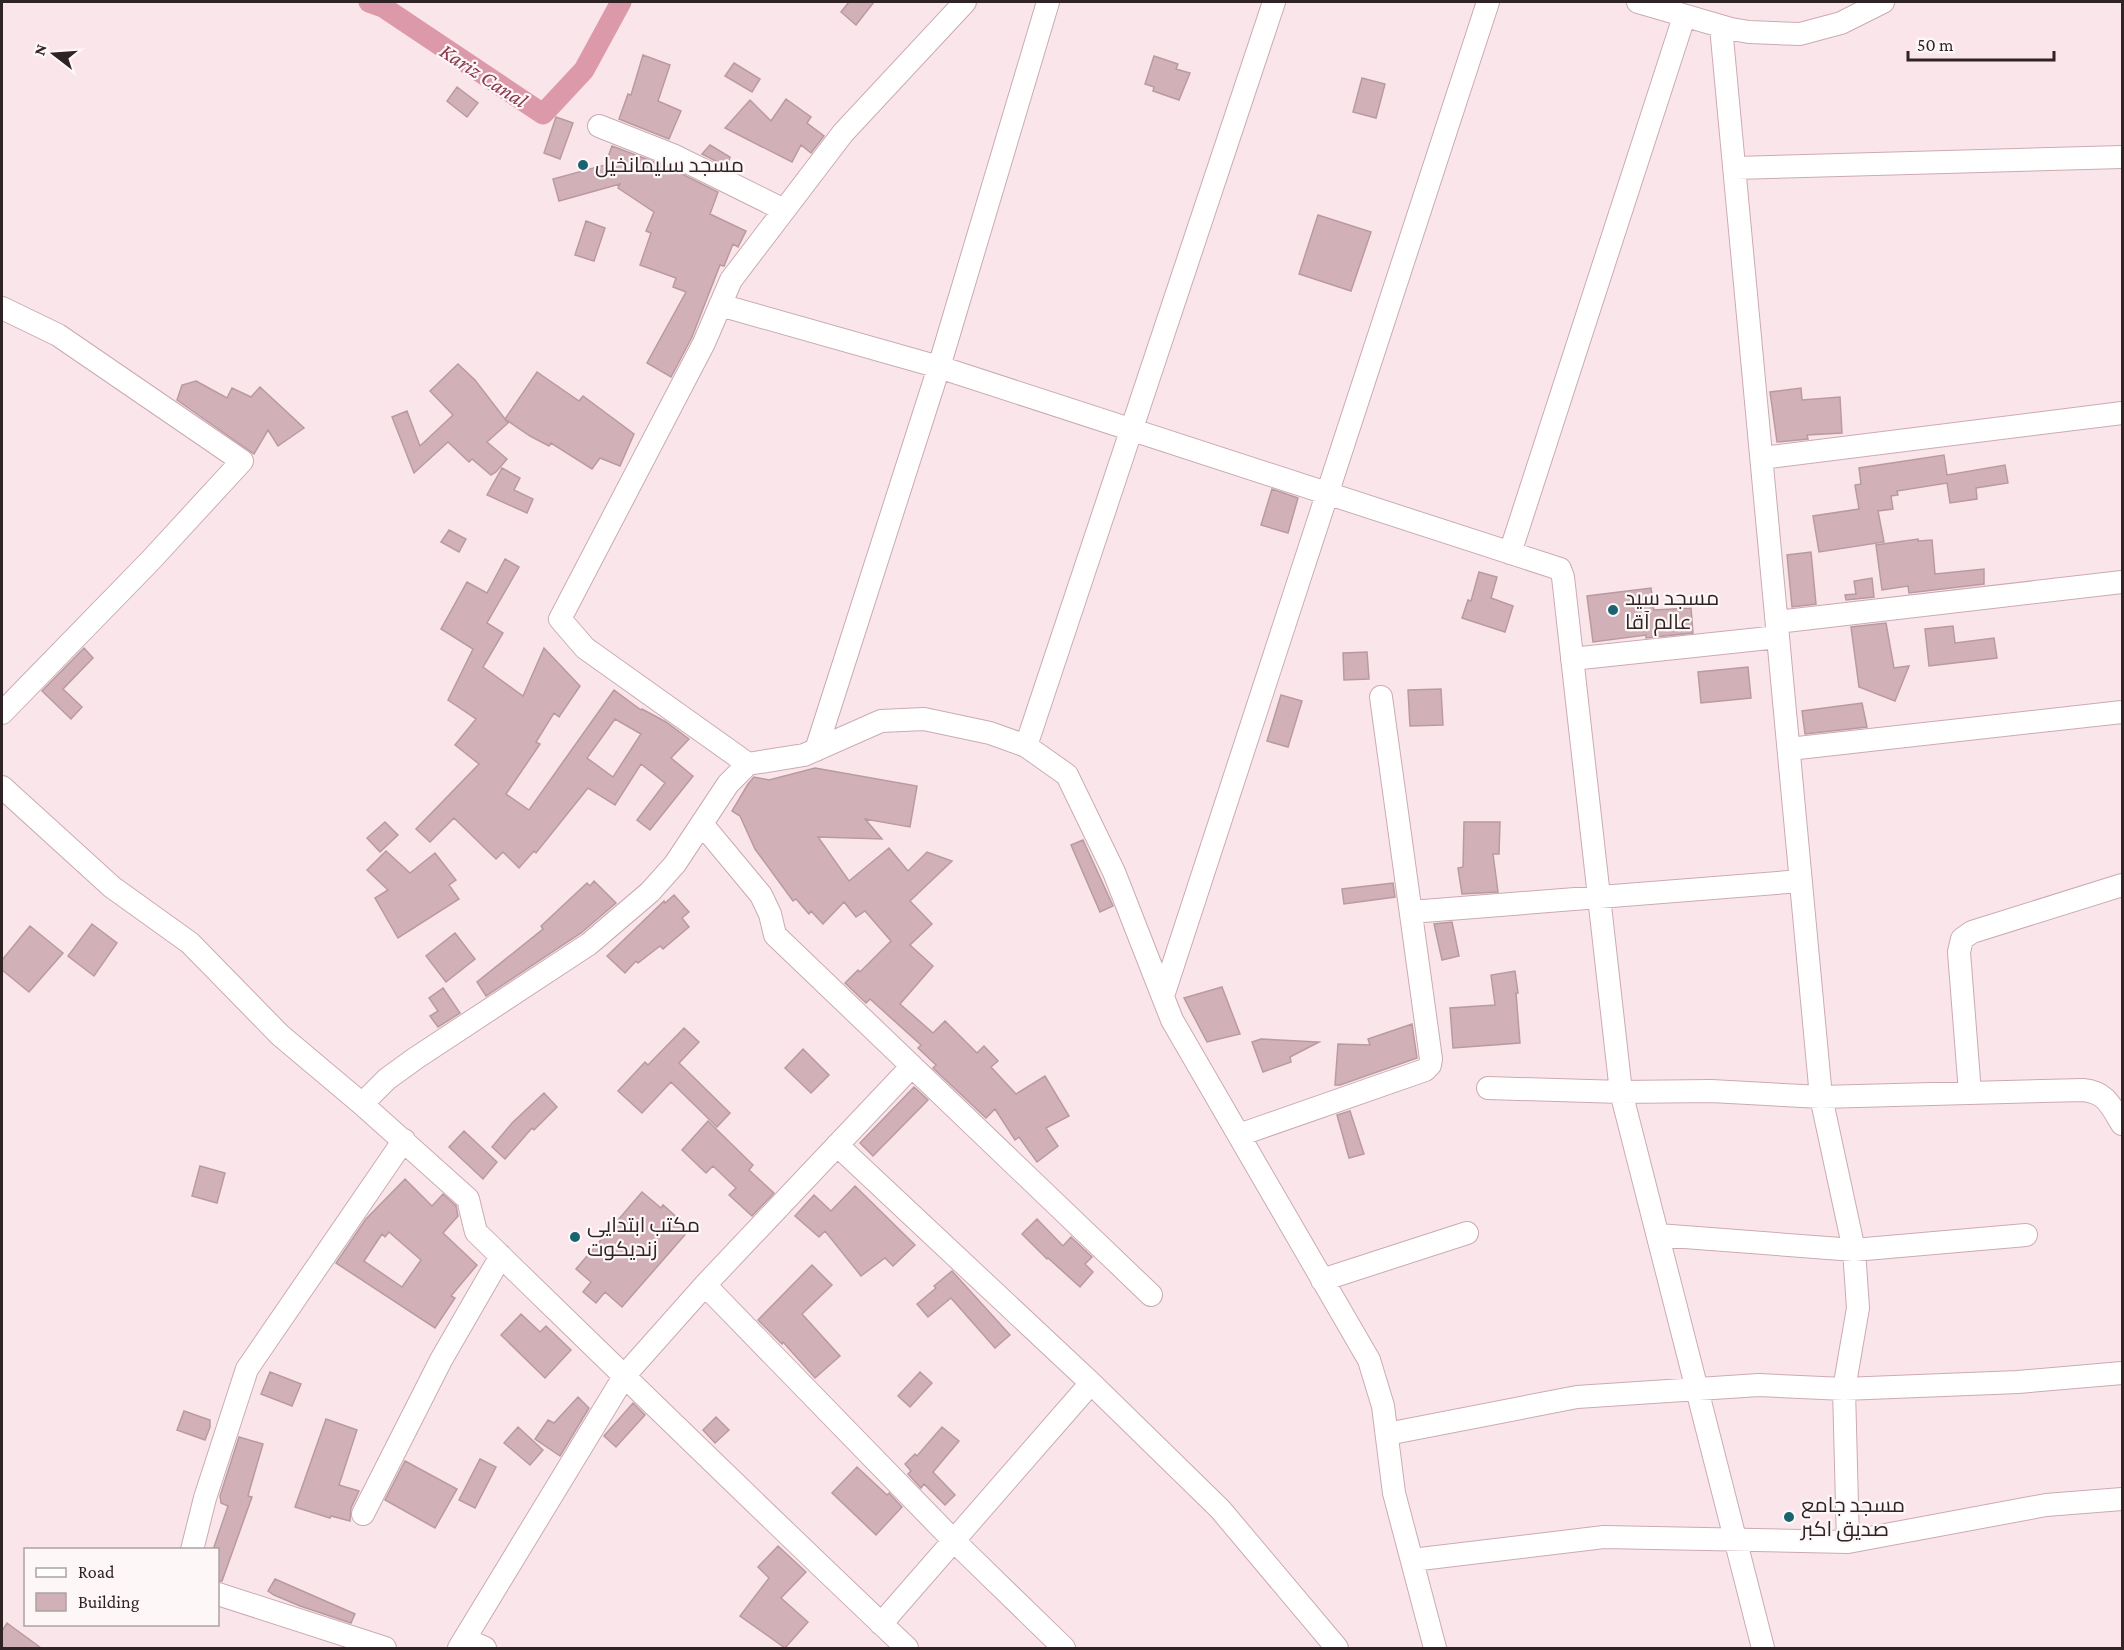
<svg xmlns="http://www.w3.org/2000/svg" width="2124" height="1650" font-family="'Crimson Pro',Cairo,serif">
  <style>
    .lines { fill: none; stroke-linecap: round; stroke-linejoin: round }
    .canal { stroke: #db99a9; stroke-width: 21 }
    .building { fill: #d1b0b8; stroke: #ba9aa1; stroke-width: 1.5; fill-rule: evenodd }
    .minor-casing { stroke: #cbabb2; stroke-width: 24 }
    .minor { stroke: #fff; stroke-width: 22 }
    .poi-dot { fill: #1a6371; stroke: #fef7f8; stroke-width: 2 }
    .labels { text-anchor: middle; stroke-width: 4.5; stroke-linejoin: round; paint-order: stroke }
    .poi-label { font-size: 21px; fill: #2f2326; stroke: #fef7f8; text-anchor: start }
    .water-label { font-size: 22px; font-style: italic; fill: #893952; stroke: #fef7f8 }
  </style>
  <rect width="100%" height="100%" fill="#fae6ea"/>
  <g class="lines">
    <path class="canal" d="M369,2L383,7L543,114L584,70L621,2"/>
  </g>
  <path class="building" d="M849,2H874L856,25L841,12Z
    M643,55L670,65L658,101L681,111L669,139L619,119L628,94L631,95Z
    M1154,56L1178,64L1176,69L1190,73L1179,100L1153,91L1154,87L1145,84Z
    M734,63L760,79L752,92L725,76Z
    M1362,78L1385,84L1376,118L1353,112Z
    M457,87L478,103L467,117L447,101Z
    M786,99L811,117L807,123L824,136L811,153L801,145L792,162L725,128L750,100L771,121Z
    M556,117L573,123L560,159L544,153Z
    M710,145L730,157L727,167L702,154Z
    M612,146L670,168L718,192L710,214L746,231L738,247L733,244L724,266L720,265L692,337L671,377L647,363L686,292L673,287L676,278L640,265L651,233L646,231L654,212L618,188L620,184L559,201L553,179L605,165Z
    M1318,215L1371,232L1351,291L1299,274Z
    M586,221L605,228L594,261L575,255Z
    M458,364L475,380L505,419L537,372L579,401L583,396L634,434L620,466L600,458L592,469L551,443L549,446L530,436L505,419L508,423L487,442L507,459L496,472L491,475L472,459L469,462L448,442L414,473L392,417L407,411L420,446L453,415L430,391Z
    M196,381L227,398L232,388L251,397L260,387L304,428L278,446L268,430L254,454L177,400L182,385Z
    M1801,388L1802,400L1840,397L1842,433L1807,435L1808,439L1777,442L1770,392Z
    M1944,455L1947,475L2005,465L2008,483L1976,488L1977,499L1950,503L1947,483L1897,491L1898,495L1891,496L1893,509L1878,511L1884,542L1819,552L1813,516L1859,509L1855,485L1861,484L1859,468Z
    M502,468L520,478L514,490L533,499L527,513L487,495Z
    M1272,489L1298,498L1288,533L1261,525Z
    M449,530L466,539L459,552L441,542Z
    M1918,539V541L1932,540L1935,574L1984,569V584L1909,593L1908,586L1882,590L1876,545Z
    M1811,552L1816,604L1792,607L1787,555Z
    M505,559L519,567L487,623L503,633L483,667L523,696L544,648L580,686L559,717L554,713L536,742L540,744L506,794L529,810L614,690L641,710L642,709L666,722L689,739L671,758L693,776L650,830L637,820L665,783L641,764L615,805L588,788L536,853L534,851L519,868L503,852L496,859L454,818L430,842L416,829L479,764L455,745L476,719L448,700L473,649L441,629L467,582L487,593ZM615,719L641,734L613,777L587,758Z
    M1479,572L1497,577L1491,598L1513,606L1505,632L1462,618L1468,600L1471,601Z
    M1872,578L1874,597L1846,600L1845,595L1856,594L1854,581Z
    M1651,588L1654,610L1691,608L1693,633L1646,638V635L1593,642L1587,596Z
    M1886,623L1894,668L1909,666L1895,701L1859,687L1851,627Z
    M1953,626L1955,643L1994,638L1997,658L1929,666L1925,629Z
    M84,648L93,658L63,689L82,707L71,719L42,691Z
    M1367,652L1369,679L1344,680L1343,653Z
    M1748,667L1751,698L1701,703L1698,672Z
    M1441,689L1443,725L1410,726L1408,690Z
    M1281,695L1302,701L1288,747L1267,741Z
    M1862,703L1867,727L1805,734L1802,711Z
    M815,768L917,786L910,827L865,819L882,839L818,837L849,881L889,848L908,871L927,852L952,861L910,901L932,924L910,945L933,966L900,1004L933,1033L945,1021L977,1053L984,1046L998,1061L991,1067L1016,1094L1045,1076L1069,1116L1046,1128L1058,1146L1037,1162L1019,1137L1015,1140L995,1109L986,1118L933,1068L936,1065L918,1048L921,1045L870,999L866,1003L845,983L858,970L860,972L891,941L865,911L856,917L844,902L823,924L811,911L809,914L796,899L793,901L755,849L740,816L732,811L748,784L754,777L769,780Z
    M385,822L398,835L380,852L367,838Z
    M1464,822H1500L1499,854H1493L1498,892L1462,894L1458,868L1463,867Z
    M1083,840L1113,906L1100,912L1071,845Z
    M386,851L410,873L435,853L456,880L449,885L459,899L398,938L375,898L388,890L367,870Z
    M594,881L616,903L581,933L486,996L477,982L543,929L541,926L587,883L590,886Z
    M1393,883L1395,897L1344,904L1342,889Z
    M674,895L689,912L682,918L689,927L663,949L660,946L638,963L636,961L625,973L607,956L664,901L665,903Z
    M1452,922L1459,956L1442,960L1434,924Z
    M92,924L117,943L94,976L68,956Z
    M30,926L63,953L29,992L2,970V960Z
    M455,933L475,959L446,982L426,956Z
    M1515,971L1518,993H1516L1520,1043L1453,1048L1450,1008L1495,1005L1491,975Z
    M1222,987L1240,1034L1207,1042L1184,998Z
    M443,988L460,1013L438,1027L430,1016L438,1011L429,998Z
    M1412,1024L1417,1058L1340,1085H1335L1338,1044L1370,1045L1368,1039Z
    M684,1028L699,1042L679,1063L730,1113L717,1127L671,1082L642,1113L618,1091L645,1062L648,1065Z
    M1261,1039L1319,1042L1290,1057L1291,1062L1263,1072L1252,1042Z
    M803,1049L829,1075L811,1093L785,1068Z
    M914,1087L928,1100L873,1156L860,1143Z
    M544,1093L557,1107L534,1130L532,1128L505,1159L492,1147L512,1123Z
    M1350,1111L1364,1154L1349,1158L1337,1115Z
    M708,1121L753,1165L749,1170L774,1193L752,1216L729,1195L736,1188L713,1166L706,1173L682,1150Z
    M464,1131L497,1162L483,1179L449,1147Z
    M200,1166L225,1173L217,1203L192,1196Z
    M405,1179L432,1206L443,1194L456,1206L458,1216L443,1233L477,1265L451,1296L455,1298L435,1328L336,1263L366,1219ZM389,1232L421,1260L402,1287L364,1261L382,1234L385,1237Z
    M855,1186L915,1245L893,1266L885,1258L861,1276L825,1231L819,1237L795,1216L814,1195L831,1211Z
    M642,1192L661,1208L663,1205L690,1229L622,1307L605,1292L596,1303L583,1292L591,1282L576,1269Z
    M1037,1219L1063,1246L1071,1237L1092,1257L1085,1264L1093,1272L1080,1287L1048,1258L1047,1259L1022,1234Z
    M812,1265L832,1285L802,1314L840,1356L815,1378L783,1342L782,1344L758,1320Z
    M952,1271L1010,1335L995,1348L951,1298L928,1317L917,1304L936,1288L934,1286Z
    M521,1314L540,1332L546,1326L571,1350L545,1378L501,1335Z
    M270,1372L301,1384L292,1406L261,1394Z
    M920,1372L932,1383L910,1407L898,1396Z
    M578,1397L589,1408L560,1456L535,1439L548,1420L554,1423Z
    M633,1403L645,1415L616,1447L604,1436Z
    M184,1411L210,1420V1427L205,1440L177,1430Z
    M716,1417L729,1430L715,1443L703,1430Z
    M326,1419L357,1430L339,1485L359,1491L351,1508L350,1521L331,1516L330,1518L295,1507Z
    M518,1427L543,1450L530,1465L504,1443Z
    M942,1427L959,1441L933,1472L955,1495L945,1505L924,1484L921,1488L908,1474L911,1471L905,1464L915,1454L917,1456Z
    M239,1437L263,1444L249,1492L248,1496L252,1497L222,1581H218V1550H213L228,1506L221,1503L220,1496Z
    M480,1459L496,1467L475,1508L459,1500Z
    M405,1461L457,1489L435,1528L385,1500Z
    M857,1467L887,1495L889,1493L902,1507L876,1535L832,1493Z
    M778,1546L806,1572L781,1598L808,1622L785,1648L740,1616L769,1578L758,1567Z
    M275,1579L355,1614L351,1623L300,1606L274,1595L268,1591Z
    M7,1623L41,1648H2V1631Z"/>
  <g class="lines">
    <defs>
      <path id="minor" d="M1638,2L1731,29L1749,32L1800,34L1841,23L1883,2
        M1721,27L1821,1097L1854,1250L1858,1308L1844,1389L1848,1542
        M599,126L675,156L784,210
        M1735,168L2122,157
        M720,305L939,367L1560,569L1563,577L1621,1092L1763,1648
        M2,308L58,335L242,461L151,560L2,713
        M1762,458L2122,413
        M1510,553L1684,17
        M1777,622L2122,582
        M1572,659L1778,637
        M1026,746L1274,2
        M1789,749L2122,712
        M816,750L939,367L1048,2
        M748,764L585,648L560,619L704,343L731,280L843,133L965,2
        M2,787L112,887L190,943L280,1035L362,1104L387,1079L416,1058L589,944L650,892L675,864L728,784L748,764L804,755L881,721L924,719L990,733L1026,746L1067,775L1114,872L1172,1020L1369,1360L1383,1406L1394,1493L1435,1648
        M702,824L761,895L770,914L775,935L1151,1295
        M1411,912L1801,881
        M1163,996L1488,2
        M1488,1088L1621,1092L1711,1091L1821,1097L2083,1090C2106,1092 2111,1106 2122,1124
        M1970,1093L1959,952L1962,939L1972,932L2122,885
        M362,1104L468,1199L476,1232C619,1371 762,1511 907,1648
        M1239,1135L1425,1070L1430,1065L1431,1059L1381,697
        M837,1145L1091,1383L1220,1509L1337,1648
        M1658,1235L1854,1250L2026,1235
        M1322,1280L1467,1233
        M705,1285L953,1540L1064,1648
        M1387,1434L1577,1397L1759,1385L1844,1389L2018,1382L2122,1373
        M363,1514L441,1360L501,1256
        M192,1550L205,1498L247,1369L404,1140
        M1412,1560L1604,1537L1848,1542L2046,1505L2122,1499
        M218,1594L385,1648
        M881,1624L1091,1383
        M465,1639L485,1648
        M459,1648L625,1375L705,1285L912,1066"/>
    </defs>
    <use href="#minor" class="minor-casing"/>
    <use href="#minor" class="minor"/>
  </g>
  <g class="poi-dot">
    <circle cx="583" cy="165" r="6"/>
    <circle cx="1613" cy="610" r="6"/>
    <circle cx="575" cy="1237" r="6"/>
    <circle cx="1789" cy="1517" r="6"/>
  </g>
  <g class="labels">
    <g class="poi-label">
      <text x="595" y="172">مسجد سلیمانخیل</text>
      <text x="1625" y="605">مسجد سید<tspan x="1625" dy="24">عالم آقا</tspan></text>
      <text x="587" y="1232">مکتب ابتدایی<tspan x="587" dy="24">زندیکوت</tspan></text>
      <text x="1801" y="1512">مسجد جامع<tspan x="1801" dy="24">صدیق اکبر</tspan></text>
    </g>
    <g class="water-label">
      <text transform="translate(484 75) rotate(33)" y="8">Kariz Canal</text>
    </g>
  </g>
  <rect width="2124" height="1650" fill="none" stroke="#2f2326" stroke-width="6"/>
  <rect x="24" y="1548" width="195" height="78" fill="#fef7f8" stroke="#aba2a4" stroke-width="1.5"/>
  <rect x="36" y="1568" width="30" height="9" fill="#ffffff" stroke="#aba2a4" stroke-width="1.5"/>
  <text x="78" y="1578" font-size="18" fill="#2f2326">Road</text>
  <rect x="36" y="1593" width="30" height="18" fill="#d1b0b8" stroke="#aba2a4" stroke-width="1.5"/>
  <text x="78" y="1608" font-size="18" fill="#2f2326">Building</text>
  <g transform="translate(54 54) rotate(287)" stroke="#fef7f8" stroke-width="4.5" paint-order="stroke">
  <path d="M0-4.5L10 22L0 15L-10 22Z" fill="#2f2326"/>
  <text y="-9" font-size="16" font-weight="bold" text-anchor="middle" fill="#2f2326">N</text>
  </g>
  <path d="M1908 51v9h146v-9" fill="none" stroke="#2f2326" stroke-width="3"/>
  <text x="1917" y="51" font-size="18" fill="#2f2326" stroke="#fef7f8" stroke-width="4.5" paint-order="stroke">50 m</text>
</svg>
